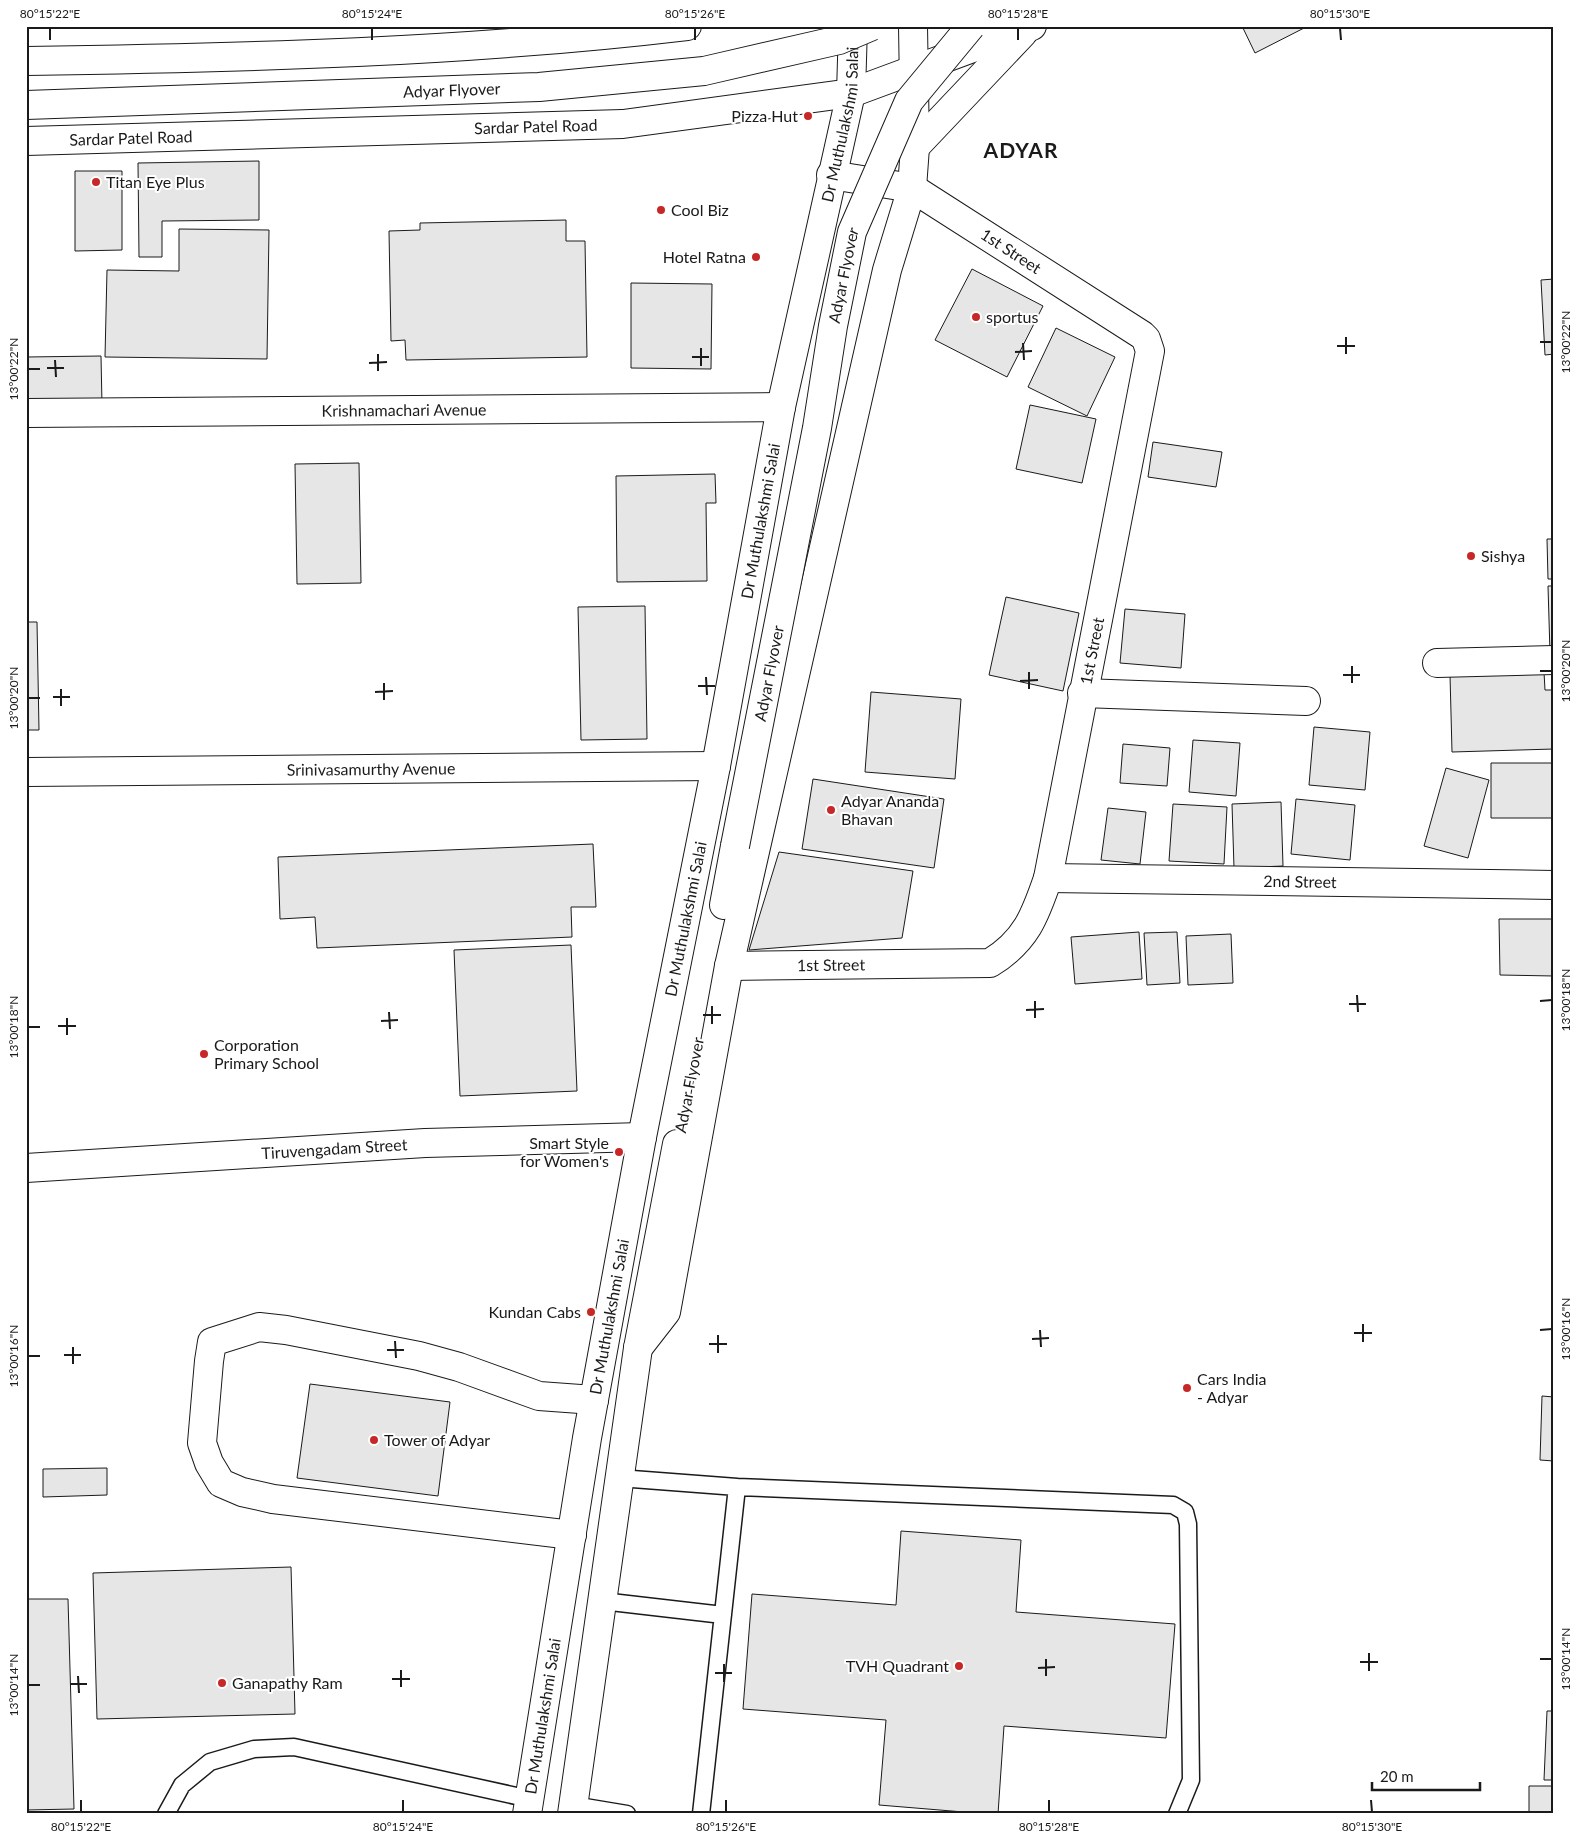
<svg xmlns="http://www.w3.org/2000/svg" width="1580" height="1840" font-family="Lato,sans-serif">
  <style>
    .building { fill: #e6e6e6; stroke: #1a1a1a }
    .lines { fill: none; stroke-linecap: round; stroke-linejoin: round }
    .lane-casing { stroke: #1a1a1a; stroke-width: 19 }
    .street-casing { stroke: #1a1a1a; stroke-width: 30 }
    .secondary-casing { stroke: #1a1a1a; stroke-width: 30 }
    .primary-casing { stroke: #1a1a1a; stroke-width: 30 }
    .lane { stroke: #fff; stroke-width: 16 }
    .street { stroke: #fff; stroke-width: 28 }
    .secondary { stroke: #fff; stroke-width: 28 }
    .primary { stroke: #fff; stroke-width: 28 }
    .secondary-bridge-casing { stroke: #1a1a1a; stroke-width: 30; stroke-linecap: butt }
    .primary-bridge-casing { stroke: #1a1a1a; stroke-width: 30; stroke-linecap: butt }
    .secondary-bridge { stroke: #fff; stroke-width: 28 }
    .primary-bridge { stroke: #fff; stroke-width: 28 }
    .ticks { fill: none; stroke: #1a1a1a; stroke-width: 2 }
    .poi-dot { fill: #c62828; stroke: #fff; stroke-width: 2 }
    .labels { text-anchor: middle; stroke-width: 4; stroke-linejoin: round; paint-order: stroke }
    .street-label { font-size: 16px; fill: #1a1a1a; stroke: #fff }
    .poi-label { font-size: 16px; fill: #1a1a1a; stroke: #fff; text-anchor: start }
    .district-label { font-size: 21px; font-weight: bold; letter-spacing: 1px; fill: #1a1a1a; stroke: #fff }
    .neatline { fill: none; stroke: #1a1a1a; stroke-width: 2 }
    .ticks-label { font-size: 12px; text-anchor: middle; fill: #1a1a1a }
  </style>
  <rect width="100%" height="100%" fill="#fff"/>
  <path class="building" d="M1242,26H1308L1255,53Z
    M259,161V220L162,221V257H139L138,163Z
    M75,171H122V250L75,251Z
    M566,220V241H585L587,357L406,360L405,340L391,341L389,231L420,230V223Z
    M179,229L269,230L267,359L105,357L107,270L179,271Z
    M972,269L1043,306L1007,377L935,340Z
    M1554,279V354L1545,355L1541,280Z
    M631,283L712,284L711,369L631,368Z
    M1056,328L1115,357L1087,416L1028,387Z
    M101,356L102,405L26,406V357Z
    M1030,405L1096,419L1082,483L1016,469Z
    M1153,442L1222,452L1216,487L1148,477Z
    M359,463L361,583L297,584L295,464Z
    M715,474L716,503H706L707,581L617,582L616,476Z
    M1547,539H1554V579H1548Z
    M1548,586H1554V653H1550Z
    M1006,597L1079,613L1063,691L989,675Z
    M645,606L647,739L581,740L578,607Z
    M1125,609L1185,614L1181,668L1120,663Z
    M26,622H37L39,730H26Z
    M1544,672L1545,690H1554V749L1452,752L1450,675Z
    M871,692L961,699L955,779L865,772Z
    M1314,727L1370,732L1365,790L1309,785Z
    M1193,740L1240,743L1236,796L1189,792Z
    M1123,744L1170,748L1167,786L1120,783Z
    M1491,763H1554V818H1491Z
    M1446,768L1489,780L1468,858L1424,846Z
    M813,779L944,799L934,868L802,849Z
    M1296,799L1355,805L1350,860L1291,854Z
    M1281,802L1283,866L1234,868L1232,804Z
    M1173,804L1227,807L1224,864L1169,861Z
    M1108,808L1146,812L1140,864L1101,860Z
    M593,844L596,907H571L572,937L317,948L315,917L280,919L278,857Z
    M779,852L913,871L902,938L749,950Z
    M1499,919H1554V976L1500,975Z
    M1139,932L1142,979L1075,984L1071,937Z
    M1177,932L1180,983L1147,985L1144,933Z
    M1231,934L1233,983L1188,985L1186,936Z
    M571,945L577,1091L460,1096L454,950Z
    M310,1384L450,1402L438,1496L297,1478Z
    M1542,1396L1554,1397V1461L1540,1460Z
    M1553,1467H1554V1513H1552Z
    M107,1468V1495L43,1497V1469Z
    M901,1531L1021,1540L1016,1612L1175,1624L1166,1738L1004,1726L998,1814H988L879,1805L886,1720L743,1709L752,1594L896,1605Z
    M291,1567L295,1714L97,1719L93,1573Z
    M26,1599H68L74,1809L26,1810Z
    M1547,1711H1554V1780H1544Z
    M1529,1786H1554V1814H1529Z"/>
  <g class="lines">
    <defs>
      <path id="lane" d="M619,1478L737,1487L1173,1505L1185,1512L1188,1524L1191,1780L1177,1814
        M602,1601L723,1615
        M573,1805L627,1814
        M166,1814L182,1785L210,1762L254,1749L294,1747L530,1799
        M701,1814L737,1487"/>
      <g id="street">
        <path id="s1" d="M26,413L781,407"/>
        <path d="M1437,663L1554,660"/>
        <path d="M1082,693L1306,701"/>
        <path id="s2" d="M26,772L716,766"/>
        <path id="s3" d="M1048,878L1554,885"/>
        <path id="s4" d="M729,966L990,963C1026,941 1035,916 1048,878L1150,351L1146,339L1142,335L912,188"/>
        <path id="s5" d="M26,1168L425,1143L642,1137"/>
        <path d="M572,1535L273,1499L242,1492L221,1483L209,1463L202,1443L209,1361L212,1342L259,1327L286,1330L419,1356L459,1367L539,1396L594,1400"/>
      </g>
      <g id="secondary">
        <path d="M831,175L912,188"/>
        <path d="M724,905L735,846"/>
        <path d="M638,1348L666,1312L729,966L887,270L912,188L915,147L913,26"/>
        <path id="s6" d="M527,1814L587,1438L642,1137L716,766L781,407L851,93L853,26"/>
        <path d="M572,1814L638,1348L677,1144"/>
      </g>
      <g id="primary">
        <path d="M26,61C247,58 468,52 687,26"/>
        <path id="s7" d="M26,141L623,124L851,93L1032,26"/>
        <path d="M915,147L1023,33"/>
      </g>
    </defs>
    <use href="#lane" class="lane-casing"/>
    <use href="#street" class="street-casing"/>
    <use href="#secondary" class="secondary-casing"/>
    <use href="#primary" class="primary-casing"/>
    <use href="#lane" class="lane"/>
    <use href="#street" class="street"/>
    <use href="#secondary" class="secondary"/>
    <use href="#primary" class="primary"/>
    <defs>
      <g id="secondary-bridge">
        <path id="s8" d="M735,846L817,428L833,326L852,232L909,101L971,26"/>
      </g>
      <g id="primary-bridge">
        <path id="s9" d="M26,105L539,87L704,71L839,40L872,26"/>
      </g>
    </defs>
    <use href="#secondary-bridge" class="secondary-bridge-casing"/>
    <use href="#primary-bridge" class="primary-bridge-casing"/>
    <use href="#secondary-bridge" class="secondary-bridge"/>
    <use href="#primary-bridge" class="primary-bridge"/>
  </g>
  <path class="ticks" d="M50,28V40M372,28V40M695,28V40M1018,28V40M1340,28L1341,40M1346,337V354M1540,342H1552M1023,343L1024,360M1337,346H1355M701,348V366M1015,352L1032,351M378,354V371M692,357H709M55,360L56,377M369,363L387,362M47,368H64M28,369H40M1352,666V683M1540,671H1552M1029,672V689M1343,675H1360M706,677L707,695M1020,681L1038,680M384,683V700M698,686H715M61,689V706M375,692L393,691M53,697H70M28,698H40M1357,995L1358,1012M1035,1001V1018M1540,1001L1552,1000M1349,1004H1366M712,1006V1024M1026,1010L1044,1009M389,1012L390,1029M703,1015H721M67,1018V1035M381,1021L398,1020M58,1026H76M28,1027H40M1363,1324V1342M1040,1330L1041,1347M1540,1330L1552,1329M1354,1333H1372M718,1335V1353M1032,1339L1049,1338M395,1341L396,1358M709,1344H727M73,1347V1364M387,1350H404M64,1355H81M28,1356H40M1369,1653V1671M1046,1659V1676M1540,1659H1552M1360,1662H1378M724,1664V1682M1038,1668L1055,1667M401,1670V1687M715,1673H732M78,1676L79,1693M392,1679H410M70,1684H87M28,1685H40M81,1800V1812M403,1800V1812M726,1800V1812M1049,1800V1812M1371,1800L1372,1812"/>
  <g class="poi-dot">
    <circle cx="808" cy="116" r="5"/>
    <circle cx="96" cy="182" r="5"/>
    <circle cx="661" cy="210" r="5"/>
    <circle cx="756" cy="257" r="5"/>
    <circle cx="976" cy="317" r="5"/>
    <circle cx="1471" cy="556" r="5"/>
    <circle cx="831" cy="810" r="5"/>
    <circle cx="204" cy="1054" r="5"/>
    <circle cx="619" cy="1152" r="5"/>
    <circle cx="591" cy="1312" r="5"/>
    <circle cx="1187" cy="1388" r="5"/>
    <circle cx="374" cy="1440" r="5"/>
    <circle cx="959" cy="1666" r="5"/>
    <circle cx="222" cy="1683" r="5"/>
  </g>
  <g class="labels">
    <g class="street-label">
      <text dy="6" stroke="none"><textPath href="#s9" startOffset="426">Adyar Flyover</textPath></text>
      <text dy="6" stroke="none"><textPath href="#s6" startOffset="1719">Dr Muthulakshmi Salai</textPath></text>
      <text dy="6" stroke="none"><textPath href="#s7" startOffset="510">Sardar Patel Road</textPath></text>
      <text dy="6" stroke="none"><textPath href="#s7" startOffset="105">Sardar Patel Road</textPath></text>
      <text transform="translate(1011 251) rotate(33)" y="6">1st Street</text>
      <text dy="6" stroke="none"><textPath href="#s8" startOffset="581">Adyar Flyover</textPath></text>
      <text dy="6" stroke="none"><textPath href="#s1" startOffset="378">Krishnamachari Avenue</textPath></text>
      <text dy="6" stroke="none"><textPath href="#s6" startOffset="1314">Dr Muthulakshmi Salai</textPath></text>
      <text dy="6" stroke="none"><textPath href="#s4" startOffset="598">1st Street</textPath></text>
      <text dy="6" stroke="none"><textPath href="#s8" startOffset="176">Adyar Flyover</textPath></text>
      <text dy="6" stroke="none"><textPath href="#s2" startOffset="345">Srinivasamurthy Avenue</textPath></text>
      <text dy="6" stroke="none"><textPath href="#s3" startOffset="252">2nd Street</textPath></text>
      <text dy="6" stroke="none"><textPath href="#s6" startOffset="909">Dr Muthulakshmi Salai</textPath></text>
      <text dy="6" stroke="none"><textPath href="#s4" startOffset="102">1st Street</textPath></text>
      <text transform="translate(689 1085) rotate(-79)" y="6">Adyar Flyover</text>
      <text dy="6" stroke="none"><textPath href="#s5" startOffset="309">Tiruvengadam Street</textPath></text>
      <text dy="6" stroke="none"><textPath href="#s6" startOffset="504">Dr Muthulakshmi Salai</textPath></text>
      <text dy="6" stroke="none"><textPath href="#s6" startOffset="99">Dr Muthulakshmi Salai</textPath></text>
    </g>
    <g class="poi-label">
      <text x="798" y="122" text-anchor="end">Pizza Hut</text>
      <text x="106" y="188">Titan Eye Plus</text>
      <text x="671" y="216">Cool Biz</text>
      <text x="746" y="263" text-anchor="end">Hotel Ratna</text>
      <text x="986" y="323">sportus</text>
      <text x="1481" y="562">Sishya</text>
      <text x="841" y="807">Adyar Ananda<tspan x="841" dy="18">Bhavan</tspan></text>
      <text x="214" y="1051">Corporation<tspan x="214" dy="18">Primary School</tspan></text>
      <text x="609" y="1149" text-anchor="end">Smart Style<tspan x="609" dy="18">for Women's</tspan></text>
      <text x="581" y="1318" text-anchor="end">Kundan Cabs</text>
      <text x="1197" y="1385">Cars India<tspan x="1197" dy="18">- Adyar</tspan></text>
      <text x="384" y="1446">Tower of Adyar</text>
      <text x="949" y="1672" text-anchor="end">TVH Quadrant</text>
      <text x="232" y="1689">Ganapathy Ram</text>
    </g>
    <g class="district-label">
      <text x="1021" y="158">ADYAR</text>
    </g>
  </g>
  <rect width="1580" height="1840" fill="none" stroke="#ffffff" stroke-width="55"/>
  <path d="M1372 1782v8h108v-8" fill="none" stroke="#1a1a1a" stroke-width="2.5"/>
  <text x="1380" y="1782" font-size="15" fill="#1a1a1a" stroke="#ffffff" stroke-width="4" paint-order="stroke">20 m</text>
  <rect x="28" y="28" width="1524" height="1784" class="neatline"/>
  <g class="ticks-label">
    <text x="50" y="18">80°15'22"E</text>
    <text x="372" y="18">80°15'24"E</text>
    <text x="695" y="18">80°15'26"E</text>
    <text x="1018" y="18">80°15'28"E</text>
    <text x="1340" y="18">80°15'30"E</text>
    <text transform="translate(1566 342) rotate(-90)" y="4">13°00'22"N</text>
    <text transform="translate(14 369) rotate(-90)" y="4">13°00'22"N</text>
    <text transform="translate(1566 671) rotate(-90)" y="4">13°00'20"N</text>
    <text transform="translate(14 698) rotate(-90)" y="4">13°00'20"N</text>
    <text transform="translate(1566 1000) rotate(-90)" y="4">13°00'18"N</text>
    <text transform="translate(14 1027) rotate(-90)" y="4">13°00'18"N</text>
    <text transform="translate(1566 1329) rotate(-90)" y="4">13°00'16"N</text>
    <text transform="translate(14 1356) rotate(-90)" y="4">13°00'16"N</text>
    <text transform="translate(1566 1659) rotate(-90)" y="4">13°00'14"N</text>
    <text transform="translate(14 1685) rotate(-90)" y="4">13°00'14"N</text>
    <text x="81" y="1831">80°15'22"E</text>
    <text x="403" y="1831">80°15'24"E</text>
    <text x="726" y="1831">80°15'26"E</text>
    <text x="1049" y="1831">80°15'28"E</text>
    <text x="1372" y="1831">80°15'30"E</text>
  </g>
</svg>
